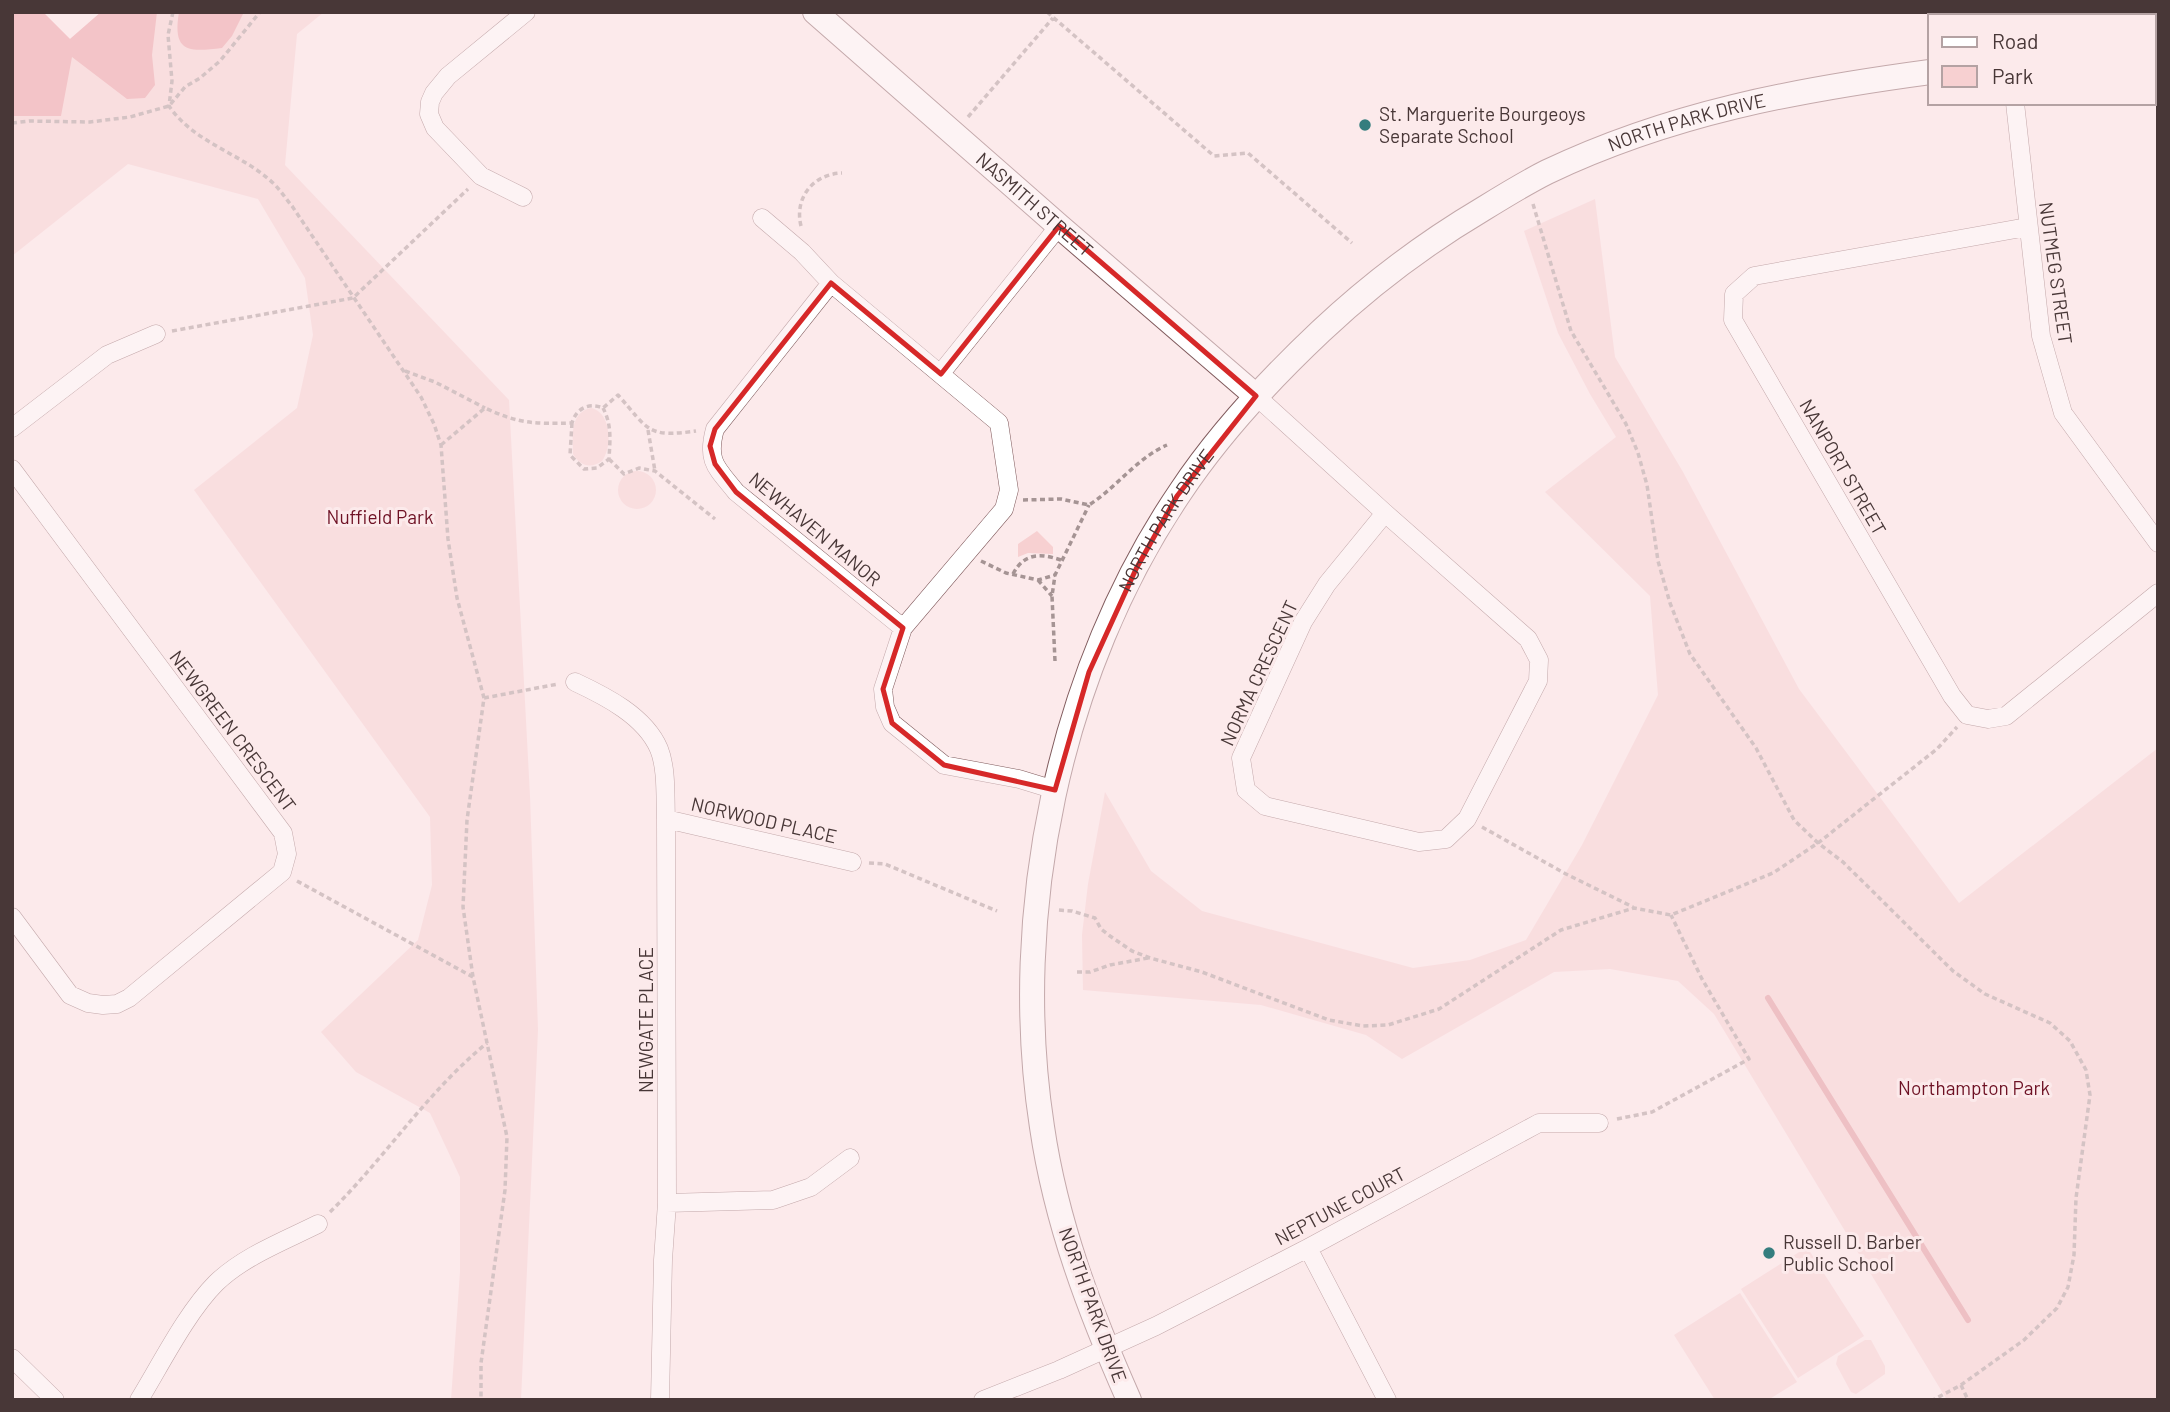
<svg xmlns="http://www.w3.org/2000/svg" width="2170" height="1412" font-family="Barlow,sans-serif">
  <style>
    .green { fill: #f7d0d1 }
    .forest { fill: #e8989d }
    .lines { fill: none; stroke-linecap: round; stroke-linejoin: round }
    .stream { stroke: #dd8f94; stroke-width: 6 }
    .street-casing { stroke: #805b5d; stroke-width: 19 }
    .secondary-casing { stroke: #805b5d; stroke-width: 26 }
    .path { stroke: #a59494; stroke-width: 3.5; stroke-dasharray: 5 3.5; stroke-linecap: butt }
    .street { stroke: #fff; stroke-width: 18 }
    .secondary { stroke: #fff; stroke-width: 24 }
    .marked { fill: none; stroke: #d62828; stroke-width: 5; stroke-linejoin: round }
    .poi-dot { fill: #347d7e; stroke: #fceaeb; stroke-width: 2.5 }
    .labels { text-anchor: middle; stroke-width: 6; stroke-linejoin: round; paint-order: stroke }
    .poi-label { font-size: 19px; fill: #483737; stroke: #fceaeb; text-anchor: start }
    .street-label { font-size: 19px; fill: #483737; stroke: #fceaeb }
    .park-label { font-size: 19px; fill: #6e1124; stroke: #fceaeb }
  </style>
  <rect width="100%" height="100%" fill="#fceaeb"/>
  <path class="green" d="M12,12H43L70,39L101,12H324L297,34L285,165L509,400L530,796L538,1030L521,1400H451L460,1272V1177L430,1113L356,1072L321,1032L418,940L432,885L430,817L194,490L297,408L313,335L305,278L258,199L128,164L12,256Z
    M1595,199L1615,357L1683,472L1799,689L1959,903L2158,748V1400H1947L1714,1014L1678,981L1610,969L1554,972L1402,1059L1366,1035L1261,1005L1083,990L1082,935L1088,884L1105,792L1151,871L1202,911L1413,968L1470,960L1526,940L1582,845L1658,695L1650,596L1545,492L1616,437L1590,394L1558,333L1524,231Z
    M591,408C611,412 613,446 602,461C591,469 580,466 573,454C573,437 569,413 591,408Z
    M618 490a19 19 0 1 1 38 0a19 19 0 1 1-38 0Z
    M1037,531L1053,547V554L1028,553L1018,557V544Z
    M1807,1247L1864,1336L1798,1378L1741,1289Z
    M1740,1293L1797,1382L1768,1400H1715L1674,1335Z
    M1865,1340H1871L1885,1366V1374L1856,1394L1851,1392L1836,1364L1838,1356Z"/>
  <path class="forest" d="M12,12H43L70,39L101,12H157L152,55L155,85L145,98L127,99L72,57L61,116H12Z
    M179,12H244L232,36L222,48C189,52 172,53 179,12Z"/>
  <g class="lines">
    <path class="stream" d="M1768,998L1968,1320"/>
    <defs>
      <path id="street" d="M2006,12V16
        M2015,103L2041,336L2063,413L2158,543
        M523,197L481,176L435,128L429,114L430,102L434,93L448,76L526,12
        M762,218L802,252L831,283L999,423L1009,490L1004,509L903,628L883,689L885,707L892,723L944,765L1019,779L1055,790
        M2027,227L1754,276L1734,294L1733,320L1952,696L1967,715L1988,719L2006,716L2158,593
        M831,283L715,429C706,462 717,468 736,492L903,628
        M941,373L1059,226
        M1256,396L1385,513L1528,639L1539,660L1538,681L1467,819L1446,839L1419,842L1265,806L1246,790L1241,758L1303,622L1327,584L1385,513
        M12,428L107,355L156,334
        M12,469L283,833L287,854L282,872L129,998L117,1004L103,1005L88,1003L70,995L12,917
        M575,682C605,696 645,716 659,749C667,769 665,797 666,819L667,1203L663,1260L660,1400
        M666,819L852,862
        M667,1203L773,1200L811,1187L850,1158
        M1308,1248L1387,1400
        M12,1358L55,1400
        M139,1400C161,1364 187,1312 216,1283C244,1256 284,1241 318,1224
        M983,1400L1059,1370L1156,1326L1308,1248L1539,1123H1599"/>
      <g id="secondary">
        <path id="s1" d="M815,12L1059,226L1256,396"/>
        <path d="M2154,42H2158"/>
        <path id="s2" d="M1129,1400C1090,1312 1056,1223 1042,1127C1009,914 1059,670 1181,491C1221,431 1269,380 1321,331C1371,284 1424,244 1483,209C1504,196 1525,183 1547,172C1671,113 1796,90 1930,72"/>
      </g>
    </defs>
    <use href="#street" class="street-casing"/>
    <use href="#secondary" class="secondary-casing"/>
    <path class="path" d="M173,12L168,35L172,81L169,106C195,144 242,153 274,184C281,191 286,199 292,206L421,397L434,424L441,445L448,539L457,598L484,698L467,820L463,907L473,977L507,1137L505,1190L481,1363V1400
      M1047,12L1214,156L1248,153L1352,243
      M968,117L1053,18
      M12,123L29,121L90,122L130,117L169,106L185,87L200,78L220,61L260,12
      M1533,204L1571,331L1626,424L1638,453L1647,485L1658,561L1670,603L1690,654L1756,748L1794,820L1818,843L1843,862L1953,971L1985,994L2050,1023L2070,1041L2086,1070L2090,1095L2076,1198L2074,1255L2068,1287L2057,1308L2024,1340L1961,1385L1933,1400
      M801,226C794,198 813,174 842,173
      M172,331L353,298L468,189
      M405,371L435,382L485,408
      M572,423L570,455L584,469L597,468L609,459C610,440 612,425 603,408
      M648,430L655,471
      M441,445L485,408C519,424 535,424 572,423C576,409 588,402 603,408L618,395C649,430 647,438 696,431
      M609,459L624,474L639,468L655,471L715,519
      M1023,500L1061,499L1089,505C1117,487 1137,458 1167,445
      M981,561L1006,573L1038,580L1055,575
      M1013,574C1024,553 1040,553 1061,560
      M1038,580L1052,596
      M1055,661L1052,596L1055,575L1089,505
      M484,698L558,684
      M1482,827L1566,874L1633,907
      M869,863L885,864L997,911
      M297,881L473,977
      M1059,910L1072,911L1095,918L1101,929L1110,936L1132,951L1150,958L1202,972L1329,1020L1363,1026L1388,1025L1439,1009L1561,930L1634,908L1671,915L1773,873L1818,843L1937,749L1957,727
      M1077,972H1090L1110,965L1148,958
      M1617,1119L1652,1112L1749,1059L1702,979L1671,915
      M330,1212C385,1158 427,1092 487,1043
      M1961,1385L1968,1400"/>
    <use href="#street" class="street"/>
    <use href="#secondary" class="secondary"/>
  </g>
  <path d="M0 0H2170V1412H0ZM1059,226L1256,396L1177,496L1136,569L1089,672L1055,790L944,765L892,723L883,689L903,628L736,492L715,464L710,446L715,429L831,283L941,374Z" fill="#fceaeb" fill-opacity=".55" fill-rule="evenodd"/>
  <path class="marked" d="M1059,226L1256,396L1177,496L1136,569L1089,672L1055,790L944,765L892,723L883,689L903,628L736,492L715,464L710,446L715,429L831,283L941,374Z"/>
  <g class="poi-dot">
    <circle cx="1365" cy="125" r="7"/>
    <circle cx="1769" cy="1253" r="7"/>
  </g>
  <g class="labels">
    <g class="poi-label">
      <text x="1379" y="121">St. Marguerite Bourgeoys<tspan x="1379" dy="22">Separate School</tspan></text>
      <text x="1783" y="1249">Russell D. Barber<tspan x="1783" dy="22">Public School</tspan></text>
    </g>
    <g class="street-label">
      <text dy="7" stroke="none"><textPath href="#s2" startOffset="1592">NORTH PARK DRIVE</textPath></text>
      <text dy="7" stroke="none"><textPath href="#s1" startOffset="292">NASMITH STREET</textPath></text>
      <text transform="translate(2056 273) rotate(82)" y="7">NUTMEG STREET</text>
      <text transform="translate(1843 467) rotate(60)" y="7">NANPORT STREET</text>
      <text dy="7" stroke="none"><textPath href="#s2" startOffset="920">NORTH PARK DRIVE</textPath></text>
      <text transform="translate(815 529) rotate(40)" y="7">NEWHAVEN MANOR</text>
      <text transform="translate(1259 673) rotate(-65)" y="7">NORMA CRESCENT</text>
      <text transform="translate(233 731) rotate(53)" y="7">NEWGREEN CRESCENT</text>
      <text transform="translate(764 820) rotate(13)" y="7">NORWOOD PLACE</text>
      <text transform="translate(646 1020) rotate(-90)" y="7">NEWGATE PLACE</text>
      <text transform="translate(1340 1206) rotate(-28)" y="7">NEPTUNE COURT</text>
      <text transform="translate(1093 1305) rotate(70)" y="7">NORTH PARK DRIVE</text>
    </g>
    <g class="park-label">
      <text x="380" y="524">Nuffield Park</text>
      <text x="1974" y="1095">Northampton Park</text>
    </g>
  </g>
  <rect width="2170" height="1412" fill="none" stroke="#483737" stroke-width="28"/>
  <rect x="1928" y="14" width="228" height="91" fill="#fceaeb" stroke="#b4a2a3" stroke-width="2"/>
  <rect x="1942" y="37" width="35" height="10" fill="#ffffff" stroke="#b4a2a3" stroke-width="2"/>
  <text x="1992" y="49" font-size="21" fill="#483737">Road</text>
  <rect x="1942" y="66" width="35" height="21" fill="#f7d0d1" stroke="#b4a2a3" stroke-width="2"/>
  <text x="1992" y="84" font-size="21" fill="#483737">Park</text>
</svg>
